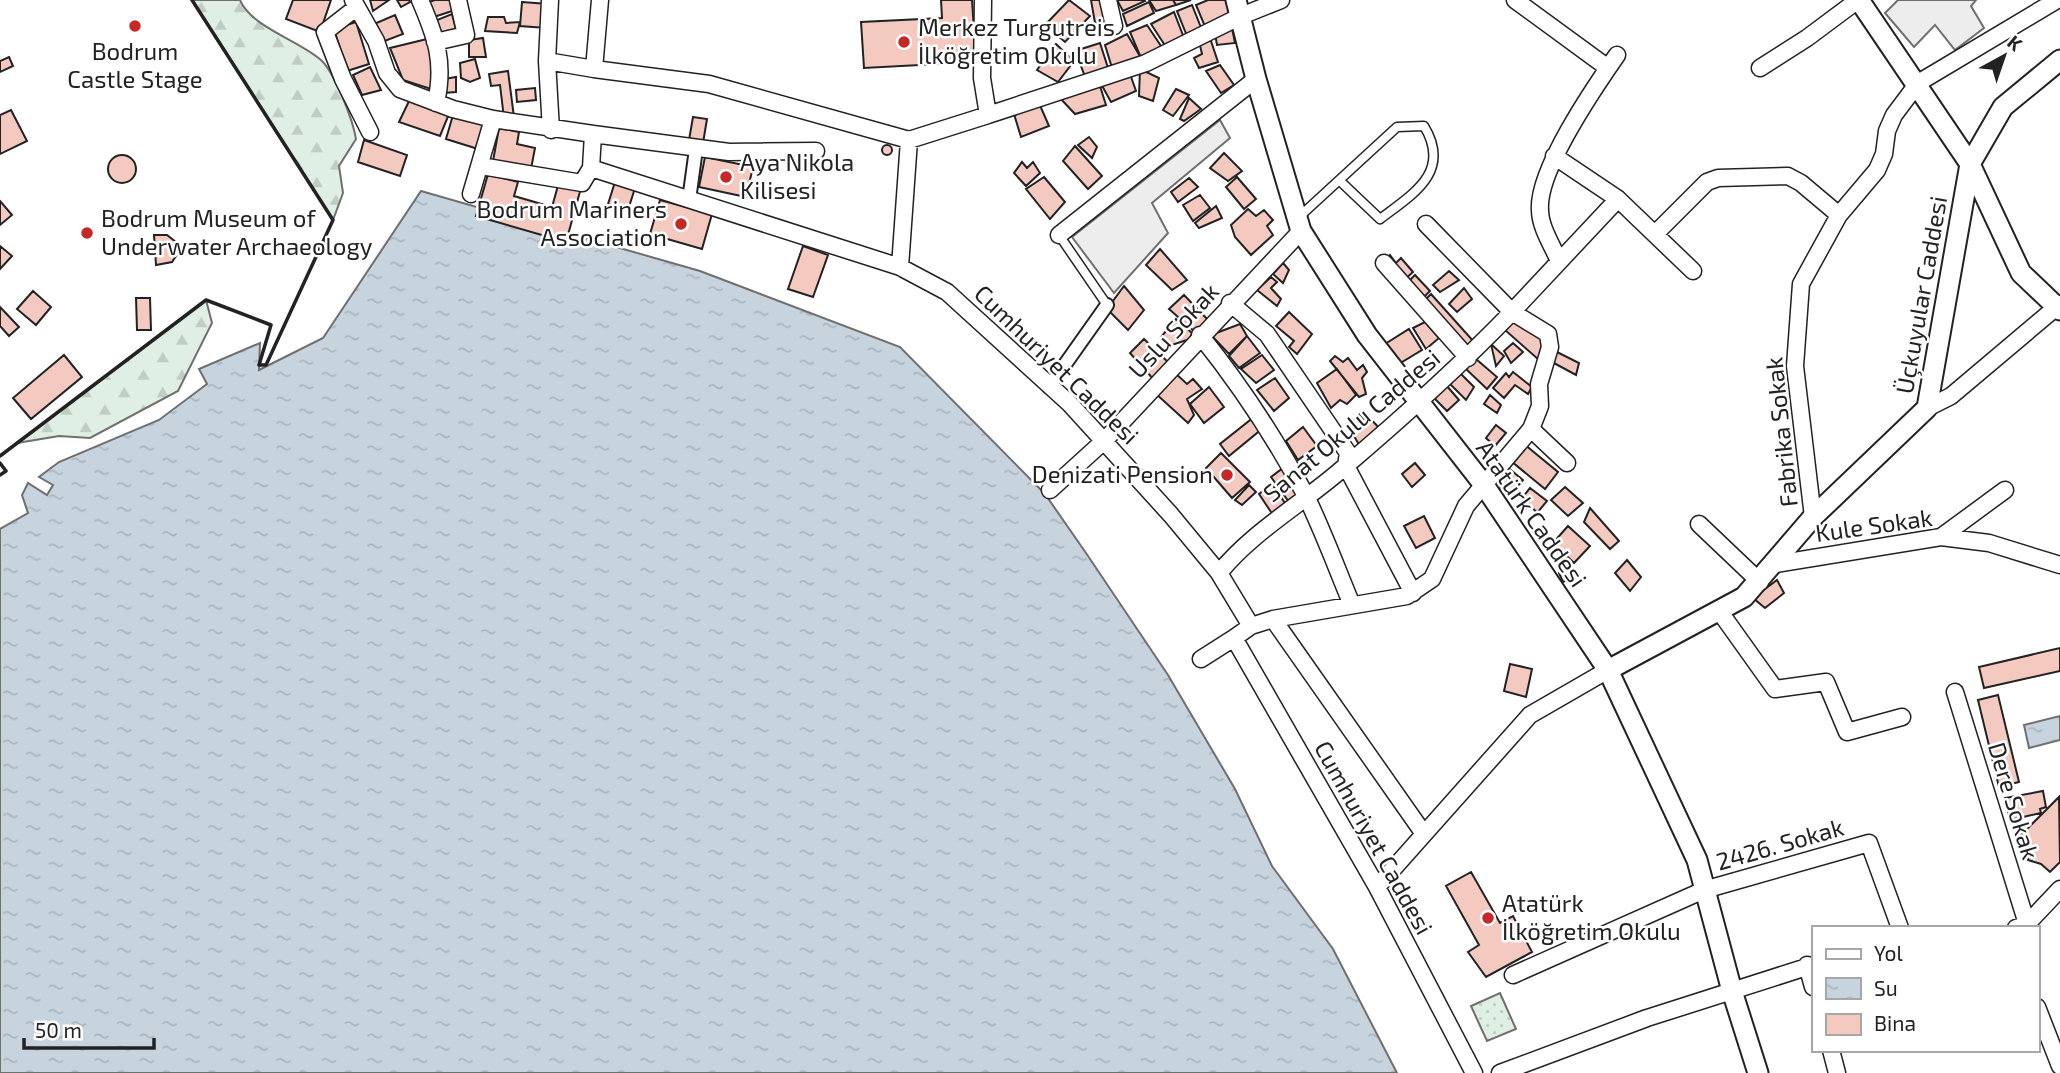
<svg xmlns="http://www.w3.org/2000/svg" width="2060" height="1073" font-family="'Exo 2',sans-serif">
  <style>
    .forest { fill: url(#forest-firs); stroke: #6f6f6f; stroke-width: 2 }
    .park { fill: url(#park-dots); stroke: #6f6f6f; stroke-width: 2 }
    .parking { fill: #ededed; stroke: #6f6f6f; stroke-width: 2 }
    .water { fill: url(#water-ripples); stroke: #6f6f6f; stroke-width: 2 }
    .building { fill: #f3c9c0; stroke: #222; stroke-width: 2 }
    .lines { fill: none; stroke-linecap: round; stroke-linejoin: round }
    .service-casing { stroke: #222; stroke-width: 11 }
    .pedestrian-casing { stroke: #222; stroke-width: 16 }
    .minor-casing { stroke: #222; stroke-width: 19 }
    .tertiary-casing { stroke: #222; stroke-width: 23 }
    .service { stroke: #fff; stroke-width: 8 }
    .pedestrian { stroke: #fff; stroke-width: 12 }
    .minor { stroke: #fff; stroke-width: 16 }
    .tertiary { stroke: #fff; stroke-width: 19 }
    .wall { stroke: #222; stroke-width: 3.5 }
    .poi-dot { fill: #c62828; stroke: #fff; stroke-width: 2.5 }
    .labels { text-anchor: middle; stroke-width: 5; stroke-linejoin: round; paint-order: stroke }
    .poi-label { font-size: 24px; fill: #222; stroke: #fff; text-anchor: start }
    .street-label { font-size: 24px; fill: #222; stroke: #fff }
  </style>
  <defs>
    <pattern id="forest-firs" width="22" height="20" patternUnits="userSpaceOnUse" patternTransform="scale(1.75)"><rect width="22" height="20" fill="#e0efe3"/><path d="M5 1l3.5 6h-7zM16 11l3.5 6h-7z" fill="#c0cdc2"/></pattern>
    <pattern id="park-dots" width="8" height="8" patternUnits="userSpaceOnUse" patternTransform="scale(1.75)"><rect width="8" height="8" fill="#e0efe3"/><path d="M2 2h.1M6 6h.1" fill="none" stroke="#c0cdc2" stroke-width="1.8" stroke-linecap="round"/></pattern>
    <pattern id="water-ripples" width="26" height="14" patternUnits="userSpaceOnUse" patternTransform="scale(1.75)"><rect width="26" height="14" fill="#c7d3dd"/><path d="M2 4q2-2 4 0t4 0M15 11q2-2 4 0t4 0" fill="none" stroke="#abb5bd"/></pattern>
  </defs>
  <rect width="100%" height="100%" fill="#fff"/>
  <path class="forest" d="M192,0H240C252,28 301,41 322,61C335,74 353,120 356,139L339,166L343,193L333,220Z
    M206,300L212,323L178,391L90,438L59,436L17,443Z"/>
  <path class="park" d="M1500,993L1516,1029L1487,1041L1471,1006Z"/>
  <path class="parking" d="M1898,0H1976L1971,6L1984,28L1955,50L1935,25L1914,47L1885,13Z
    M1220,120L1230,138L1152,203L1168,233L1114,293L1072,237Z"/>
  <path class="water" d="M421,191L700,271L900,347L1045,494L1086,553L1168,675L1235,789L1272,866L1333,949L1397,1073H0V529L28,513L22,495L28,483L47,495L53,485L39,477L59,462L159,420L207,384L199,369L260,343L259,370L323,338Z
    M2060,716V740L2029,748L2024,725Z"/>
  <path class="building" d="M293,0H331L320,32L286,19Z
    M370,0H389L373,11Z
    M397,0H409L410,2L401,7Z
    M435,0H450L452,11L434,17L429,2Z
    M941,0H972L976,62L864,68L861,22L942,18Z
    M1069,0L1090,16L1065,42L1045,25Z
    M1091,0H1105L1109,20L1095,23Z
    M1117,0H1144L1145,1L1123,11Z
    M1149,0H1173L1176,5L1156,11Z
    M1173,0H1191L1176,5Z
    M1208,0H1226L1234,17L1206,29L1196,5Z
    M522,2L548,4L546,28L520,26Z
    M1149,2L1154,13L1127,26L1123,14Z
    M1192,5L1202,30L1187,36L1177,11Z
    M1174,12L1184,38L1166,47L1151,24Z
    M452,14L456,30L440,34L437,20Z
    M395,15L403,34L382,42L374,24Z
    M488,17H504L506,23L520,22L517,33L485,31Z
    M356,22L369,64L347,71L334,29Z
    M1147,25L1163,49L1141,58L1130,32Z
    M1232,28L1235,43L1217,45L1215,34Z
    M1127,34L1141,58L1113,71L1105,45Z
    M483,38L486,57H469V40Z
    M427,39L435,75L434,90L403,80L390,48Z
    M1199,41H1211L1218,62L1199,68L1194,58L1202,54Z
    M1100,43L1109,71L1086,79L1075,51Z
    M1056,44L1074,61L1058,82L1037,70Z
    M9,57L13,66L0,72V61Z
    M475,59L480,78L470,82L461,78L460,63Z
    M1220,65L1234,85L1221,93L1206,71Z
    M370,67L381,90L362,95L353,75Z
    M1140,69L1159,78L1153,101L1139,96Z
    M508,71L514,117L504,118L500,85L491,86L489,74Z
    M1129,71L1136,91L1111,102L1100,82Z
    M456,77V92L443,93L444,79Z
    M1099,83L1106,105L1075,114L1059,97Z
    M535,88L536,100L517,102L516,90Z
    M1176,89L1189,95L1173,116L1163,110Z
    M1189,98L1201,109L1184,121L1180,119Z
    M410,99L449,114L440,136L399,122Z
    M1039,103L1049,126L1021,137L1014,114Z
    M11,110L27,141L0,154V115Z
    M453,115L485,124L478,149L446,139Z
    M693,117L707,119L703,143L689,140Z
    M499,128L519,132L517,144L535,148L531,169L493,161Z
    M1089,137L1097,147L1092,158L1078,145Z
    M364,140L407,155L400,176L358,162Z
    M882 150a5 5 0 1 1 10 0a5 5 0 1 1-10 0Z
    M1075,146L1102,176L1088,189L1063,161Z
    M1224,153L1242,171L1228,181L1210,168Z
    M108 169a14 14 0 1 1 28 0a14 14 0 1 1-28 0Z
    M705,157L753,167L746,197L699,187Z
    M1022,162L1027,168L1033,162L1040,173L1026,186L1014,173Z
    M488,174L518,182L514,196L552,207L559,182L581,188L566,242L476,216Z
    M1044,177L1065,202L1050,219L1026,189Z
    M1237,177L1256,199L1244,209L1226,187Z
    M1189,178L1198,187L1178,202L1171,192Z
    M615,182L635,188L628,210L608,204Z
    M1200,195L1210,208L1193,221L1183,205Z
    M660,200L712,214L702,249L650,234Z
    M0,201L12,215L0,225Z
    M1216,206L1222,218L1199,228L1195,223Z
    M1248,209L1256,216L1264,210L1273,220L1267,226L1273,235L1251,255L1235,237L1231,225Z
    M154,235H167L176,242L178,253L172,262L156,265Z
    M0,246L12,256L0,269Z
    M803,246L828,255L813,297L788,289Z
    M1160,249L1187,280L1172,290L1146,265Z
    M1390,255L1396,263L1401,258L1413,272L1403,281L1386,260Z
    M1283,263L1289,270L1283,283L1273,274Z
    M1449,271L1459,280L1440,292L1433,285Z
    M1415,275L1430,291L1421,300L1407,283Z
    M1271,277L1277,282L1271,288L1281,299L1277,306L1257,290Z
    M1124,286L1144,310L1128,330L1107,309Z
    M1464,288L1472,299L1457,312L1449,304Z
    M33,291L51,307L36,325L17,309Z
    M1431,294L1475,343L1467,353L1423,302Z
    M1184,295L1209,321L1195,332L1169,309Z
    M136,298H150L151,330H137Z
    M0,307L19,327L9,336L0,326Z
    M1289,312L1312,334L1297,354L1289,347L1294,341L1276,326Z
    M1516,318L1547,344L1539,360L1505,330Z
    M1176,319L1192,333L1190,339L1172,345L1161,337Z
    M1425,322L1439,338L1426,349L1413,328Z
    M1240,324L1247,336L1229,354L1211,335Z
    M1409,329L1422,350L1397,365L1385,344Z
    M1247,336L1260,353L1239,368L1229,356Z
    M1144,339L1169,363L1154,380L1130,353Z
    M1513,343L1523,352L1511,363L1504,351Z
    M1491,344L1504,356L1496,366Z
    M1557,352L1579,363L1576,375L1552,362Z
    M64,355L82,377L31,419L13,398Z
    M1262,355L1274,370L1256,383L1241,369Z
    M1335,356L1343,362L1348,358L1357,370L1363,365L1367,372L1362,378L1366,394L1359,397L1330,361Z
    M1476,359L1497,377L1487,389L1466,369Z
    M1337,369L1356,395L1347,404L1340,400L1331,408L1317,383Z
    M1174,372L1187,384L1193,379L1202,389L1187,399L1194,415L1188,423L1155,393Z
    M1513,372L1532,387L1528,394L1515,385L1504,398L1493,388L1506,373L1509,377Z
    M1460,373L1474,387L1466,400L1450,384Z
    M1275,378L1289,398L1274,411L1257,390Z
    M1446,385L1459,400L1447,411L1435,399Z
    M1209,387L1224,407L1204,423L1190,404Z
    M1490,395L1501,405L1497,413L1484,404Z
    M1360,414L1364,419L1369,417L1380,429L1361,448L1348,426Z
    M1254,417L1263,428L1229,456L1220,444Z
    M1496,425L1506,433L1495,446L1486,438Z
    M1303,427L1317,446L1298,460L1286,441Z
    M1524,444L1558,472L1545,489L1511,461Z
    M1221,453L1250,482L1232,498L1206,468Z
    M1415,463L1425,475L1412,487L1402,474Z
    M1506,466L1523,480L1510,495L1493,481Z
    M1283,468L1301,493L1289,502L1271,477Z
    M1272,484L1289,509L1275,518L1259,494Z
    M1249,485L1256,492L1242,505L1235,500Z
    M1565,487L1583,503L1568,516L1551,500Z
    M1530,488L1547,501L1537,513L1523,497Z
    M1590,508L1619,541L1610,549L1584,522Z
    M1424,516L1435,538L1416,548L1404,526Z
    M1568,526L1590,546L1574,563L1553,543Z
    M1627,560L1641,577L1630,591L1615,573Z
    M1570,565L1579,575L1563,582L1559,573Z
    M1777,580L1784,593L1765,608L1753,598Z
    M2060,648V671L1984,688L1979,667Z
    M1510,664L1532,669L1526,697L1504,691Z
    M1998,695L2019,782L1999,787L1978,700Z
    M2043,791L2046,807L2040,809L2041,813L2010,820L2005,798Z
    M2059,797L2060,862L2050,872L2041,864L2028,860L2027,850L2017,839Z
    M1471,872L1500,923L1513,916L1532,952L1486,977L1468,952L1479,945L1446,886Z"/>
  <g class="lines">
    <defs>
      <path id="service" d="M1299,217L1397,127L1424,126C1452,172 1413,194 1380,219L1340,181
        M1059,235L1107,305"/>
      <path id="pedestrian" d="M689,200L696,149
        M1049,387L1107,305"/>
      <path id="minor" d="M353,0L376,41L387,73L400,89L453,109L493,119L593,134L591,168L900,267L947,292L1070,404L1171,515L1219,573L1251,626L1234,638L1377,887L1474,1073
        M420,0C436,37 445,62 436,103
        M550,0L547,61L551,130
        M1108,0L1114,26
        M1515,0L1608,68
        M357,7L325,32L343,79L370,132
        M435,42L466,35L458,0
        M547,61L594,69L600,0
        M1760,68L1807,38L1858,0
        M594,69L709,84L909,140
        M988,115L1146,63L1241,16L1281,0
        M593,134L729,152L816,151
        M909,140L988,115L982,78L983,0
        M1554,156L1618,199L1693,271
        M481,166L582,183L591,168
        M471,194L493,119
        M1656,233L1707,182L1718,178L1788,176L1801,183L1839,215
        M1059,235L1256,79
        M1559,261C1552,245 1540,227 1540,210C1537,171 1594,88 1617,55
        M1384,263L1468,358
        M900,267L909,140
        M1230,303L1267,334L1348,453L1346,466L1413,593
        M1200,335C1240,385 1276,439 1306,496C1323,531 1337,569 1352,605
        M1927,408L1951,396L2060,304
        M1531,429L1567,463
        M1050,490L1105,440L1301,231
        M1813,517L1795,366L1801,284L1839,215L1877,170L1884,154L1887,131L1894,115L1918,83L2057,0
        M1699,524L1760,582
        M1941,537L2005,490
        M1776,564L1941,537L1989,543L2060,565
        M1219,573C1253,531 1302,504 1342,469C1401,419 1459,367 1512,312L1426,224
        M1720,612L1775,689L1826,682L1847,732L1902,717
        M1273,619L1424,834
        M1251,626L1273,619L1407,596L1432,579L1466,506L1531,429L1540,406L1539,384L1550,347L1548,334L1512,312L1618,199
        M1201,659L1234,638
        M1955,692L2027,924
        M1377,887L1530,715L1608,670
        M2016,928L2027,924L2060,889
        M1807,965L1813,987
        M1513,975L1704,890L1869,843L1900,928
        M2037,1007L2060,1066
        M1831,1050L1837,1073
        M1500,1073L1647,1018L1813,965"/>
      <path id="tertiary" d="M1236,0L1256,79L1301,231L1367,335L1484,485L1608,670L1697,860L1732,991L1758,1073
        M1859,0L1970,164L2021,273L2060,310
        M1608,670L1744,597L1813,517L1927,408L1970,164L2003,107L2060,60"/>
    </defs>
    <use href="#service" class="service-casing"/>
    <use href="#pedestrian" class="pedestrian-casing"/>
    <use href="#minor" class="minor-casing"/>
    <use href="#tertiary" class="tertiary-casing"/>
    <use href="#service" class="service"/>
    <use href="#pedestrian" class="pedestrian"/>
    <use href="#minor" class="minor"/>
    <use href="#tertiary" class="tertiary"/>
    <path class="wall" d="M0,456L206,300L271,325L259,365H266L333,220L192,0
      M0,463L6,471L0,475"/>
  </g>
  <g class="poi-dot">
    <circle cx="135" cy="26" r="7"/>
    <circle cx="904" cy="42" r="7"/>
    <circle cx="726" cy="177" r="7"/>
    <circle cx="681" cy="224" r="7"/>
    <circle cx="87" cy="233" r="7"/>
    <circle cx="1227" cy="475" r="7"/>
    <circle cx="1488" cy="918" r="7"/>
  </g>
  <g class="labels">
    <g class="poi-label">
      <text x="918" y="36">Merkez Turgutreis<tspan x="918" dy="28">İlköğretim Okulu</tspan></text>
      <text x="135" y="60" text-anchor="middle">Bodrum<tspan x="135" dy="28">Castle Stage</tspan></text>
      <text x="740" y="171">Aya Nikola<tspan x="740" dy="28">Kilisesi</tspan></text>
      <text x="667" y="218" text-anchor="end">Bodrum Mariners<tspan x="667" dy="28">Association</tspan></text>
      <text x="101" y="227">Bodrum Museum of<tspan x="101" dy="28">Underwater Archaeology</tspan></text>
      <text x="1213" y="483" text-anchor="end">Denizati Pension</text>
      <text x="1502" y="912">Atatürk<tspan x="1502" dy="28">İlköğretim Okulu</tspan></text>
    </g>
    <g class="street-label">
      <text transform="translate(1922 295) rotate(-80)" y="8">Üçkuyular Caddesi</text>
      <text transform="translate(1174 331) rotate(-47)" y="8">Uslu Sokak</text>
      <text transform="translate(1056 365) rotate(44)" y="8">Cumhuriyet Caddesi</text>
      <text transform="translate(1352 426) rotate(-40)" y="8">Sanat Okulu Caddesi</text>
      <text transform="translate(1782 432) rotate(-96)" y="8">Fabrika Sokak</text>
      <text transform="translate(1531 514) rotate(55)" y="8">Atatürk Caddesi</text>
      <text transform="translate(1874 526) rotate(-8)" y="8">Kule Sokak</text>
      <text transform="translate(2013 801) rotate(73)" y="8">Dere Sokak</text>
      <text transform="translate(1373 838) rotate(61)" y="8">Cumhuriyet Caddesi</text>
      <text transform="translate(1780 845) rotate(-16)" y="8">2426. Sokak</text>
    </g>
  </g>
  <rect x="1812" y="926" width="228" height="126" fill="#ffffff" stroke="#a7a7a7" stroke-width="2"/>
  <rect x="1826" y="949" width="35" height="10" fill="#ffffff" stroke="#a7a7a7" stroke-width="2"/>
  <text x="1874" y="961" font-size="21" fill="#222222">Yol</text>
  <rect x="1826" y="978" width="35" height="21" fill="url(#water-ripples)" stroke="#a7a7a7" stroke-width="2"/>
  <text x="1874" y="996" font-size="21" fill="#222222">Su</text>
  <rect x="1826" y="1014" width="35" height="21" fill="#f3c9c0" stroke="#a7a7a7" stroke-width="2"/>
  <text x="1874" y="1031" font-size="21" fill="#222222">Bina</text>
  <g transform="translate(2004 56) rotate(40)" stroke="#ffffff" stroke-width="5" paint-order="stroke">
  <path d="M0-5L12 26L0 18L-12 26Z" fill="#222222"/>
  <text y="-10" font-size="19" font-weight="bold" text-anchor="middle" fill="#222222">K</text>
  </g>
  <path d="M24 1038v10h130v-10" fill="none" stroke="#222222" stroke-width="3.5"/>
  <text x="35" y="1038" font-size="21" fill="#222222" stroke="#ffffff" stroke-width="5" paint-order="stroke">50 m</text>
</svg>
